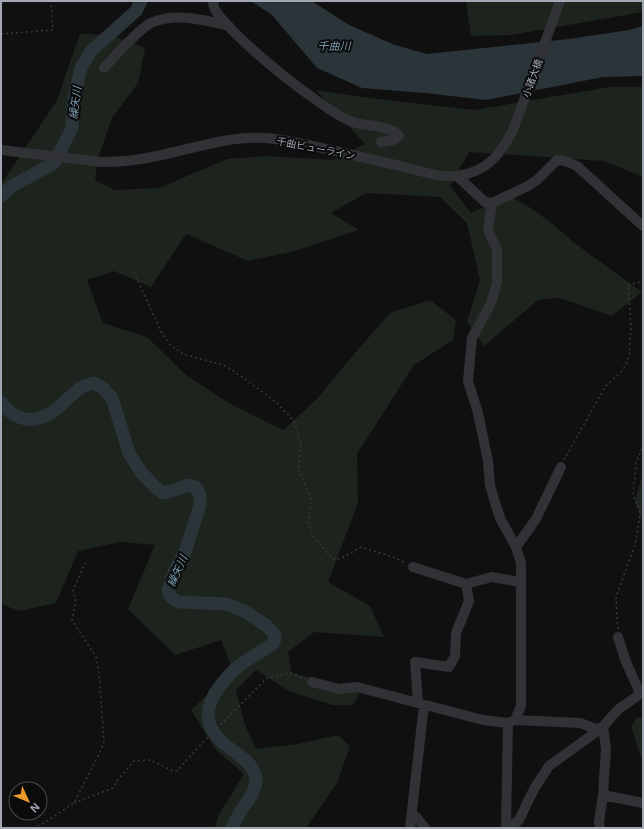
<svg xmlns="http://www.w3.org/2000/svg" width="644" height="829" font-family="Helvetica,'Noto Sans JP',sans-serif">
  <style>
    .green { fill: #1c241d }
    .water { fill: #2a3439 }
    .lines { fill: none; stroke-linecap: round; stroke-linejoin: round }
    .river { stroke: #2a3439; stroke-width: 13 }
    .path { stroke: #37393d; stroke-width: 1.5; stroke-dasharray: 2 3; stroke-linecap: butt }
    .minor { stroke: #313236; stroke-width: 10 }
    .labels { text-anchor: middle; stroke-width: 4; stroke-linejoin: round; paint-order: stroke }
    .street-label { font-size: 10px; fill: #a1a8b2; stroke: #0b0b0c }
    .water-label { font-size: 11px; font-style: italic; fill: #789aad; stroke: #0b0b0c }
  </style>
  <rect width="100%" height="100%" fill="#101011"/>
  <path class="green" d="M466,1H643V12L511,35L471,36Z
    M80,34L111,35L145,48L138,83L112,118L97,161L95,180L115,190L159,188L227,159L266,156L333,160L365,144L316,90L369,98L474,110L610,87H643V177L604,161L469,152L450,186L471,213L508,195L531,208L554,225L573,242L642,292L612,316L560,298L538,300L484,346L467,322L480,280L467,223L440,197L366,193L331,213L359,230L291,252L248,261L186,234L151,287L114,271L87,280L103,323L147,337L186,375L227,402L283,430L317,399L348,361L390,313L430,300L456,320L453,340L414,365L357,454L358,503L328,582L370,606L384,637L314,632L288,652L291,673L362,689L353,705H332L289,691L256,670L236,690L245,725L256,749L297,744L338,735L350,746L337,783L306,828H215L218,816L244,774L215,749L191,710L233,671L221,640L175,655L128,609L155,545L121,542L78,551L56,603L19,611L1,604V181L4,180L57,100Z
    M643,473V527L635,499Z
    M638,717L643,719V758H641L631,726Z"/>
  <path class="water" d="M251,1H312L349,25L395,45L427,54L569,39L629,30L643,26V76L603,77L486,100L425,93L362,88L317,68L272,15Z"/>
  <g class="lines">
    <path class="river" d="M1,196L12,186L54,163L72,128L74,98L81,68L91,51L136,11L141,1
      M1,402C14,421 34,425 54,411C64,404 72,393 82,387C86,385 90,384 94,383L103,388L112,398L129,453L141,472L155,487L163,493L175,490L188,485L196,487L200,495V505L185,552L175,570L168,590L171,597L178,602L227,604L244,611L267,626L275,635L274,643C264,650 253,656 243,663C234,669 226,678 220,686C200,712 206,732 232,750C242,757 255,766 256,779C256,793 245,803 239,814C236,819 234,823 232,828"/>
    <path class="path" d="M1,34L53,30L51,1
      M134,272L161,332L171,346L183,354L226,366L245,379L278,404L294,421L301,444L298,469L311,498L308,522L314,538L333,559H340L361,547L393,557L406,563
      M564,460L605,387L623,370L629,357L631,326L628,285L643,281
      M618,629L617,618L616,597L635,545L638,530L640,512L633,495L636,463L643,446
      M74,803L113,788L117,781L134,761L150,760L173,771H177L204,741L267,678L291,673L305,679
      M33,828L44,823L74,803L99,754L104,742L99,672L96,657L72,620L76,601L73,591L85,563"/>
    <path class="minor" d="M214,1L213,3C214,5 214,9 216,11C220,18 227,24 232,30C258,56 286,79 316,100C327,108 338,116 350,121C363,127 390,124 399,136L393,140L381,142
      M104,68C114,57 139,29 151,23C175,12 205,20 229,26
      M1,150L102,162C120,162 139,160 157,156C192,149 227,136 264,138C286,139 308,145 330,150C354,155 379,161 404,167C420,171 440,178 457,176C487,172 500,155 513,130L560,1
      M457,176L485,202L492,203L528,186L537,180L557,160L565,161L577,166L643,226
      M492,203L488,230L497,250V282L491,303L472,338L468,381L478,413L488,461L490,485L496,506L501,520L516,547L521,563V706L515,720
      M516,547L536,519L561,467
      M413,567L466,584L492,577L520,582
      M312,682L339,689L357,687L483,720L508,723L515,720L580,723L596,729L603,727
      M418,703L415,662L449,667L455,656L456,633L469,601L466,584
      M603,795L643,803
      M412,814L417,818L425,828
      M410,828L424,705
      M506,828L508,723
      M509,828L519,820L534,789L549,766L603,727C608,720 613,715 619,709C626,703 634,700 640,693L626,662L618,637
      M600,828L599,822L603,795L606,749L603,727"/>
  </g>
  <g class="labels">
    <g class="street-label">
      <text transform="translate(532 78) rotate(-70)" y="4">小諸大橋</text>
      <text transform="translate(316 148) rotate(11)" y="4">千曲ビューライン</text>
    </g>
    <g class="water-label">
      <text x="334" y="50">千曲川</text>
      <text transform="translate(75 103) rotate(-83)" y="4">繰矢川</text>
      <text transform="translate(177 571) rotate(-66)" y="4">繰矢川</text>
    </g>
  </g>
  <rect width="644" height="829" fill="none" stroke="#a1a8b2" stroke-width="4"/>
  <g transform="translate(28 801) rotate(134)"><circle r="19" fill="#0b0b0c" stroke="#474a4e"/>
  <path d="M0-3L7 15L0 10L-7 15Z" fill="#ed982c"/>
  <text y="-6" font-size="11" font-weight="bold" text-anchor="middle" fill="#a1a8b2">N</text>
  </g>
</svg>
